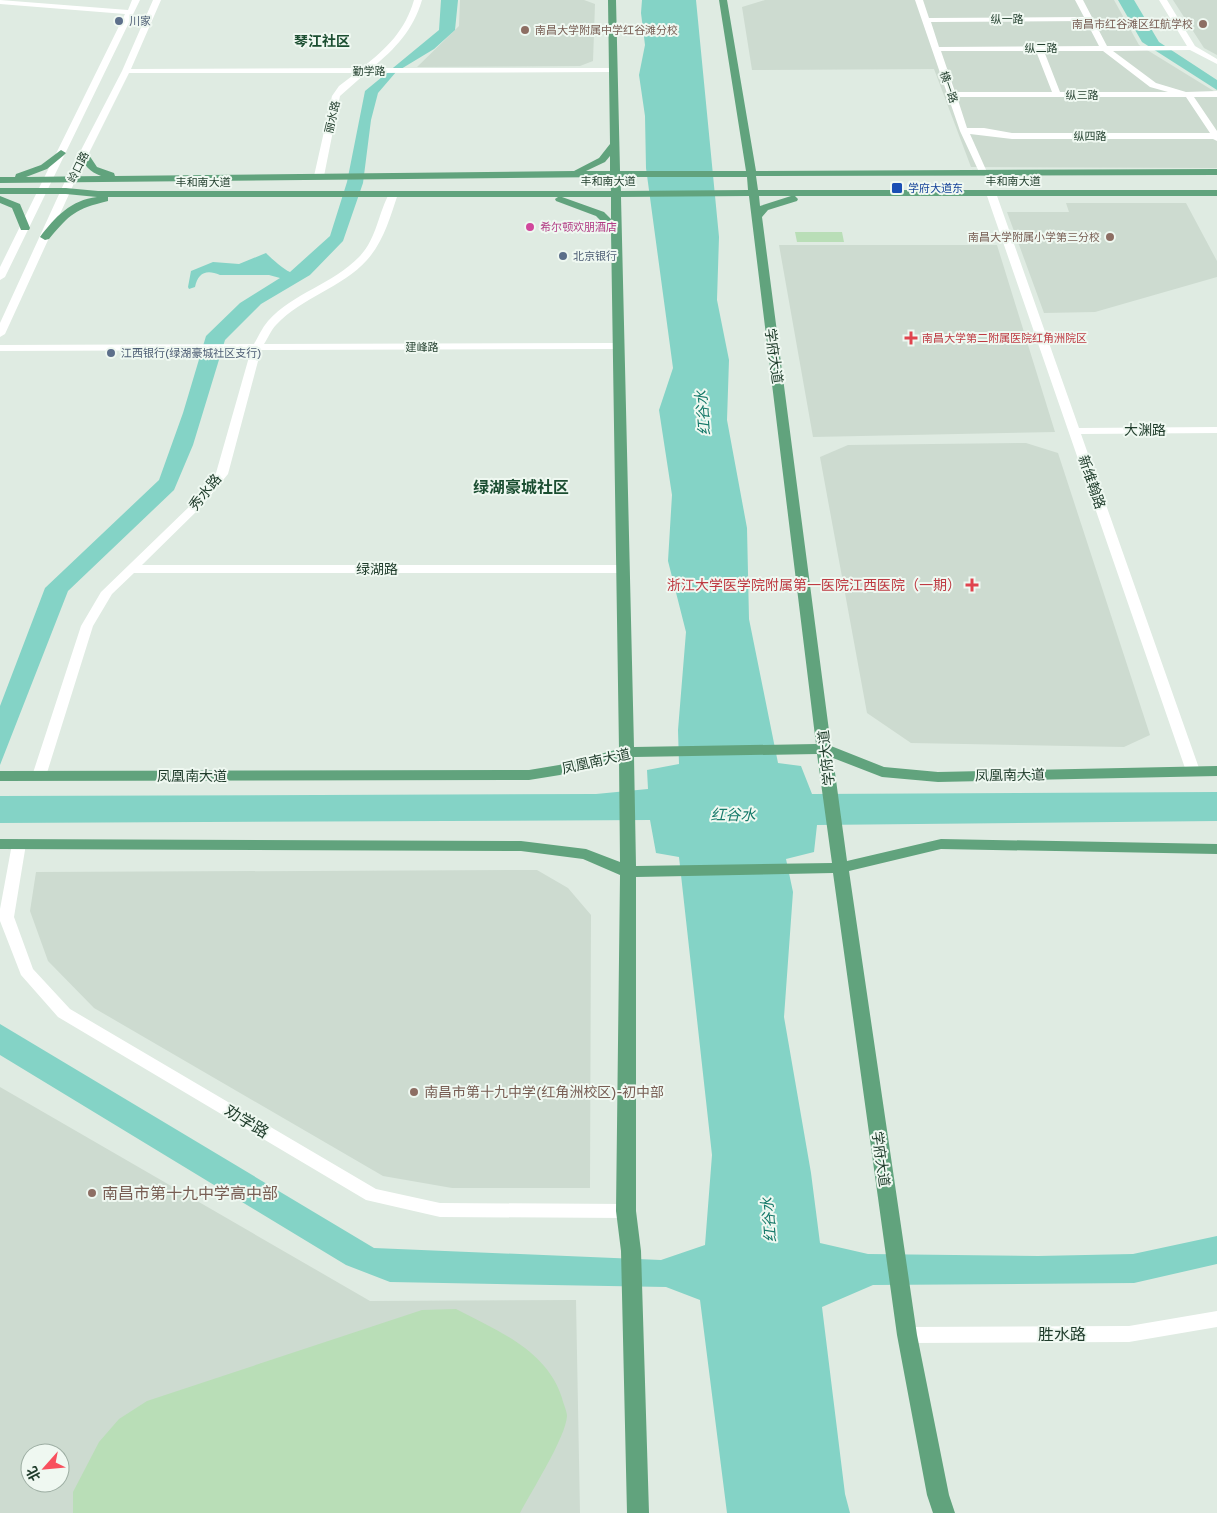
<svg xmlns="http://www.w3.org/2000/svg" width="1217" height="1513" font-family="'Golos Text','Noto Sans SC',sans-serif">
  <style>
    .built { fill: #cddbd0; fill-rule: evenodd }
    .green { fill: #b9deb7 }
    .water { fill: #84d3c6 }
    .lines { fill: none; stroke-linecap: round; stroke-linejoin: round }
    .minor { fill: #fff; fill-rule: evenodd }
    .major { fill: #61a37d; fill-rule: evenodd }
    .service-dot { fill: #5c6f8a; stroke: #eff8f1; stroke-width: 2 }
    .education-dot { fill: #8d6e63; stroke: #eff8f1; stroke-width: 2 }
    .transit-dot { fill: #1a4fb4; stroke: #eff8f1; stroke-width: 2 }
    .hotel-dot { fill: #d1479c; stroke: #eff8f1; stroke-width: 2 }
    .health-dot { fill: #e0444e; stroke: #eff8f1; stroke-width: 2 }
    .labels { text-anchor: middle; stroke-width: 4; stroke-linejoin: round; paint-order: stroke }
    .far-street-label { font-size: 11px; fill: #1f3c2b; stroke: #eff8f1 }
    .far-service-label { font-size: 11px; fill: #4e5e75; stroke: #eff8f1; text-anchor: start }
    .far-education-label { font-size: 11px; fill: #785e54; stroke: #eff8f1; text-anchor: end }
    .far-transit-label { font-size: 11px; fill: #164399; stroke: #eff8f1; text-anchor: start }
    .far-hotel-label { font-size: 11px; fill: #b23c85; stroke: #eff8f1; text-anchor: start }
    .far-health-label { font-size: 11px; fill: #be3a42; stroke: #eff8f1; text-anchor: start }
    .far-quarter-label { font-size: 14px; font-weight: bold; fill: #1b4e31; stroke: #eff8f1 }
    .street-label { font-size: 14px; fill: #1f3c2b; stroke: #eff8f1 }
    .health-label { font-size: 14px; fill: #be3a42; stroke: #eff8f1; text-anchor: end }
    .education-label { font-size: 14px; fill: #785e54; stroke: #eff8f1; text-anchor: start }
    .water-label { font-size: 15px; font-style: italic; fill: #177a6a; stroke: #eff8f1 }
    .quarter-label { font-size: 16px; font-weight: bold; fill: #1b4e31; stroke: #eff8f1 }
    .near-street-label { font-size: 16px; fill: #1f3c2b; stroke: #eff8f1 }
    .near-education-label { font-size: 16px; fill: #785e54; stroke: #eff8f1; text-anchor: start }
  </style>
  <rect width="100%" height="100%" fill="#dfebe2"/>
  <path class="built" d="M460,0H584L595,4L593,61L580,66L417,67L459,26Z
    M765,0H1114L1139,45L1217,93V168L971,167L934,69L752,70L742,7Z
    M1173,0H1217V55L1204,48Z
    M1066,203H1186L1217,261V277L1095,312L1044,313L1007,212H1069Z
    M779,245H997L1055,432L813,437Z
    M1026,443L1058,453L1150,735L1124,747L911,743L867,713L820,457L848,445Z
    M537,870L568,888L591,915L590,1188H452L383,1176L94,1008L48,961L30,911L36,872Z
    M0,1087L370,1301L576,1300L580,1513H0ZM30,1453H60V1483H30Z"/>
  <path class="green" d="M795,232H842L844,242H797Z
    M456,1309C496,1330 547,1350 562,1398C563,1403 567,1411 567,1416C566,1437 531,1492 520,1513H73V1492L99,1442L119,1419L147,1401L422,1310Z"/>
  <path class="water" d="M441,0H458L455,30L434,49L396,72L378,93L371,120L363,183L343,241L310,275L261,304L225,340L193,445L174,490L68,591L0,765V706L45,588L159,480L183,413L206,336L240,303L280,278L269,275H220C206,269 198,273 195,287L189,289L188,287L191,271L213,262L239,264L266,253C271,258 283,269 290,272L330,236L347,182L365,91L439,30Z
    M642,0H696L719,237L717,300L729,360L727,420L747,528L749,619L778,763L801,766L812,794L1217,792V821L817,825L814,852L786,859L793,892L784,1017L811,1173L820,1243L868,1254L1038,1256L1133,1254L1217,1236V1264L1134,1283L873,1285L822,1307L845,1494L850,1513H727L700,1300L666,1287L390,1282L346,1265L0,1055V1024L374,1248L661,1260L705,1245L712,1155L679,857L656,853L650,820L0,823V796L596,794L648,789L647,770L679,764L678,730L686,632L668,561L672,495L659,410L673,368L646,168L645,116L639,75L645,45L641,13Z
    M1118,0H1134L1159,42L1217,80V90L1142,42Z"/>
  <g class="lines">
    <path class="minor" d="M0,0L128,10L132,0H140L5,277L0,280V267L125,14L0,4Z
      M153,0H161L131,69L362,68C387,48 405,31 414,0H422C413,30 396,48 372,68H612L616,70L612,72L366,73L340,96L324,176L319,179L314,176L332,96L339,86L356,73H129L76,179L5,334L0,337V323L66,179L122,71Z
      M915,0H923L929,18L1084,17L1075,0H1083L1107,46H1187L1159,0H1167L1195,46L1217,59V64L1190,50L1113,51L1156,83L1186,92L1217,91V97H1194L1217,131V141L1213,139H1012L970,134L987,172L980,174L960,131ZM1086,21L1099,46L939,47L931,22ZM941,51H1036L1052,92H955ZM1044,51H1103L1150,87L1168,92H1060ZM957,97H1186L1210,133H1012L984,128H967Z
      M988,191L996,193L1079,428L1217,427V433L1081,434L1200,771L1198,774H1188L1186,771L986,193Z
      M390,192L398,194C390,217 384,241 367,260C342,288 302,297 276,325C271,330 268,338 264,344L617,343L622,346L617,349L261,350L228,474L201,507L142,565H622L628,569L622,573H134L112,594L93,626L46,776L44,779H34L32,776L81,626L101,592L193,503L216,473L251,350L0,351V345L254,344C258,337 262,328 268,321C293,293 333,284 359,257C377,239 378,213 390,192Z
      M19,839L26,844L14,917L33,969L70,1009L376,1189L440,1203L626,1204L632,1206L635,1211L632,1216L626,1218L440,1217L366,1200L58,1017L21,975L0,921V909L12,844Z
      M1217,1311V1327L1129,1342L907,1343L900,1341L898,1335L900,1329L907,1327L1129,1326Z"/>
    <path class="major" d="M608,0H616L620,171H746L719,0H727L756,171L1217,169V175L756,176L758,190H1217V196H795L798,199L797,201L768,210L762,217L831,746L884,767L938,772L1217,766V776L938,782L882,777L833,758L847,861L941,839L1217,844V854L941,849L849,871L917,1335L949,1495L955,1513H933L927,1495L897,1335L833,873L636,877V1211L641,1251L649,1513H627L621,1251L616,1211L620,875L583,859L521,851L0,849V839L521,841L586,849L620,862L619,758L560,775L529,780L0,781V771L529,770L559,765L619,749L611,231L596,216L556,201L555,199L558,197H108V201C75,209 70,214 49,239L45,240L40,237C55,217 71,200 97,197L66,194H0V188H66L98,191H611L610,177L0,183V177H15L16,174L41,165L61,150L66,153L64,155L47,169L26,177L101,176C90,172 84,165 79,154L84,151L87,152L97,167L114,173L115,176L574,171L599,158L610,144ZM610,156V171H586L605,162ZM620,177H747L748,190L621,191ZM749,196L816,744L634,747L621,197ZM759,196H791L760,206ZM562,197H611V219L604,212ZM817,754L832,863L636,866L634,757Z
      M0,196L20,204L30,228L29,230H21L12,208L0,203Z"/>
  </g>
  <g class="service-dot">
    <circle cx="119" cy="21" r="5"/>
    <circle cx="563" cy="256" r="5"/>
    <circle cx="111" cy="353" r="5"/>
  </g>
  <g class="education-dot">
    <circle cx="1203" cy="24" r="5"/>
    <circle cx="525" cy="30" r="5"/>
    <circle cx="1110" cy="237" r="5"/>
    <circle cx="414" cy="1092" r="5"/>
    <circle cx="92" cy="1193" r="5"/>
  </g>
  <rect class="transit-dot" x="891" y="182" width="12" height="12" rx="2.5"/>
  <circle class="hotel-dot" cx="530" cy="227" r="5"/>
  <g class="health-dot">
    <path d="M908.5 330.5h5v5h5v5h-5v5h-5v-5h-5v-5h5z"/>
    <path d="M969.5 577.5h5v5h5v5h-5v5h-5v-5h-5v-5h5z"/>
  </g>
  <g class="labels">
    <g class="far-street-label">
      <text x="1007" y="23">纵一路</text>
      <text x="1041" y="52">纵二路</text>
      <text x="369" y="75">勤学路</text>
      <text transform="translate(949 87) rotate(71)" y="4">横一路</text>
      <text x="1082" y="99">纵三路</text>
      <text transform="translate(332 117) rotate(-77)" y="4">丽水路</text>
      <text x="1090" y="140">纵四路</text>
      <text transform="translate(78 167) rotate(-64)" y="4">岭口路</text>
      <text x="608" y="185">丰和南大道</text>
      <text x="1013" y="185">丰和南大道</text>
      <text x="203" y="186">丰和南大道</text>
      <text x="422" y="351">建峰路</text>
    </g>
    <g class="far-service-label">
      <text x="129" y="25">川家</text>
      <text x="573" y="260">北京银行</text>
      <text x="121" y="357">江西银行(绿湖豪城社区支行)</text>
    </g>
    <g class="far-education-label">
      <text x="1193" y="28">南昌市红谷滩区红航学校</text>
      <text x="535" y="34" text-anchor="start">南昌大学附属中学红谷滩分校</text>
      <text x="1100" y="241">南昌大学附属小学第三分校</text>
    </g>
    <g class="far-transit-label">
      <text x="908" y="192">学府大道东</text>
    </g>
    <g class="far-hotel-label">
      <text x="540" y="231">希尔顿欢朋酒店</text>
    </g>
    <g class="far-health-label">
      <text x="922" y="342">南昌大学第二附属医院红角洲院区</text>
    </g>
    <g class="far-quarter-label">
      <text x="322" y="46">琴江社区</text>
    </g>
    <g class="street-label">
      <text transform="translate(774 356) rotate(82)" y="5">学府大道</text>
      <text x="1145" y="435">大渊路</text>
      <text transform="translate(1092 482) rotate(71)" y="5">新维翰路</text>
      <text transform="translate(205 492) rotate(-51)" y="5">秀水路</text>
      <text x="377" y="574">绿湖路</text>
      <text transform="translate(826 758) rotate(-96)" y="5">学府大道</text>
      <text transform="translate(596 761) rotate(-13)" y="5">凤凰南大道</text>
      <text transform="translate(1010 775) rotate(-1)" y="5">凤凰南大道</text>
      <text x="192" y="781">凤凰南大道</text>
      <text transform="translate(881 1159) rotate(82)" y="5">学府大道</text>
    </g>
    <g class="health-label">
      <text x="961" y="590">浙江大学医学院附属第一医院江西医院（一期）</text>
    </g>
    <g class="education-label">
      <text x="424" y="1097">南昌市第十九中学(红角洲校区)-初中部</text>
    </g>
    <g class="water-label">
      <text transform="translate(703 413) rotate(-95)" y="5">红谷水</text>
      <text x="733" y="820">红谷水</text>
      <text transform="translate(769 1220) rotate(-95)" y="5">红谷水</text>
    </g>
    <g class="quarter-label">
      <text x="521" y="493">绿湖豪城社区</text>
    </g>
    <g class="near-street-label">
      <text transform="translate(247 1121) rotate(31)" y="6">劝学路</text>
      <text x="1062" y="1340">胜水路</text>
    </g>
    <g class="near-education-label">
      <text x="102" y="1199">南昌市第十九中学高中部</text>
    </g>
  </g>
  <g transform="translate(45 1468) rotate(243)"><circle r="24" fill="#eff8f1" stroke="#9cada2"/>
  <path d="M0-4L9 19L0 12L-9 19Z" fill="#f8505e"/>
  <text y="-8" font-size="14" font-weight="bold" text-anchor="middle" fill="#1f3c2b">北</text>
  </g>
</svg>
